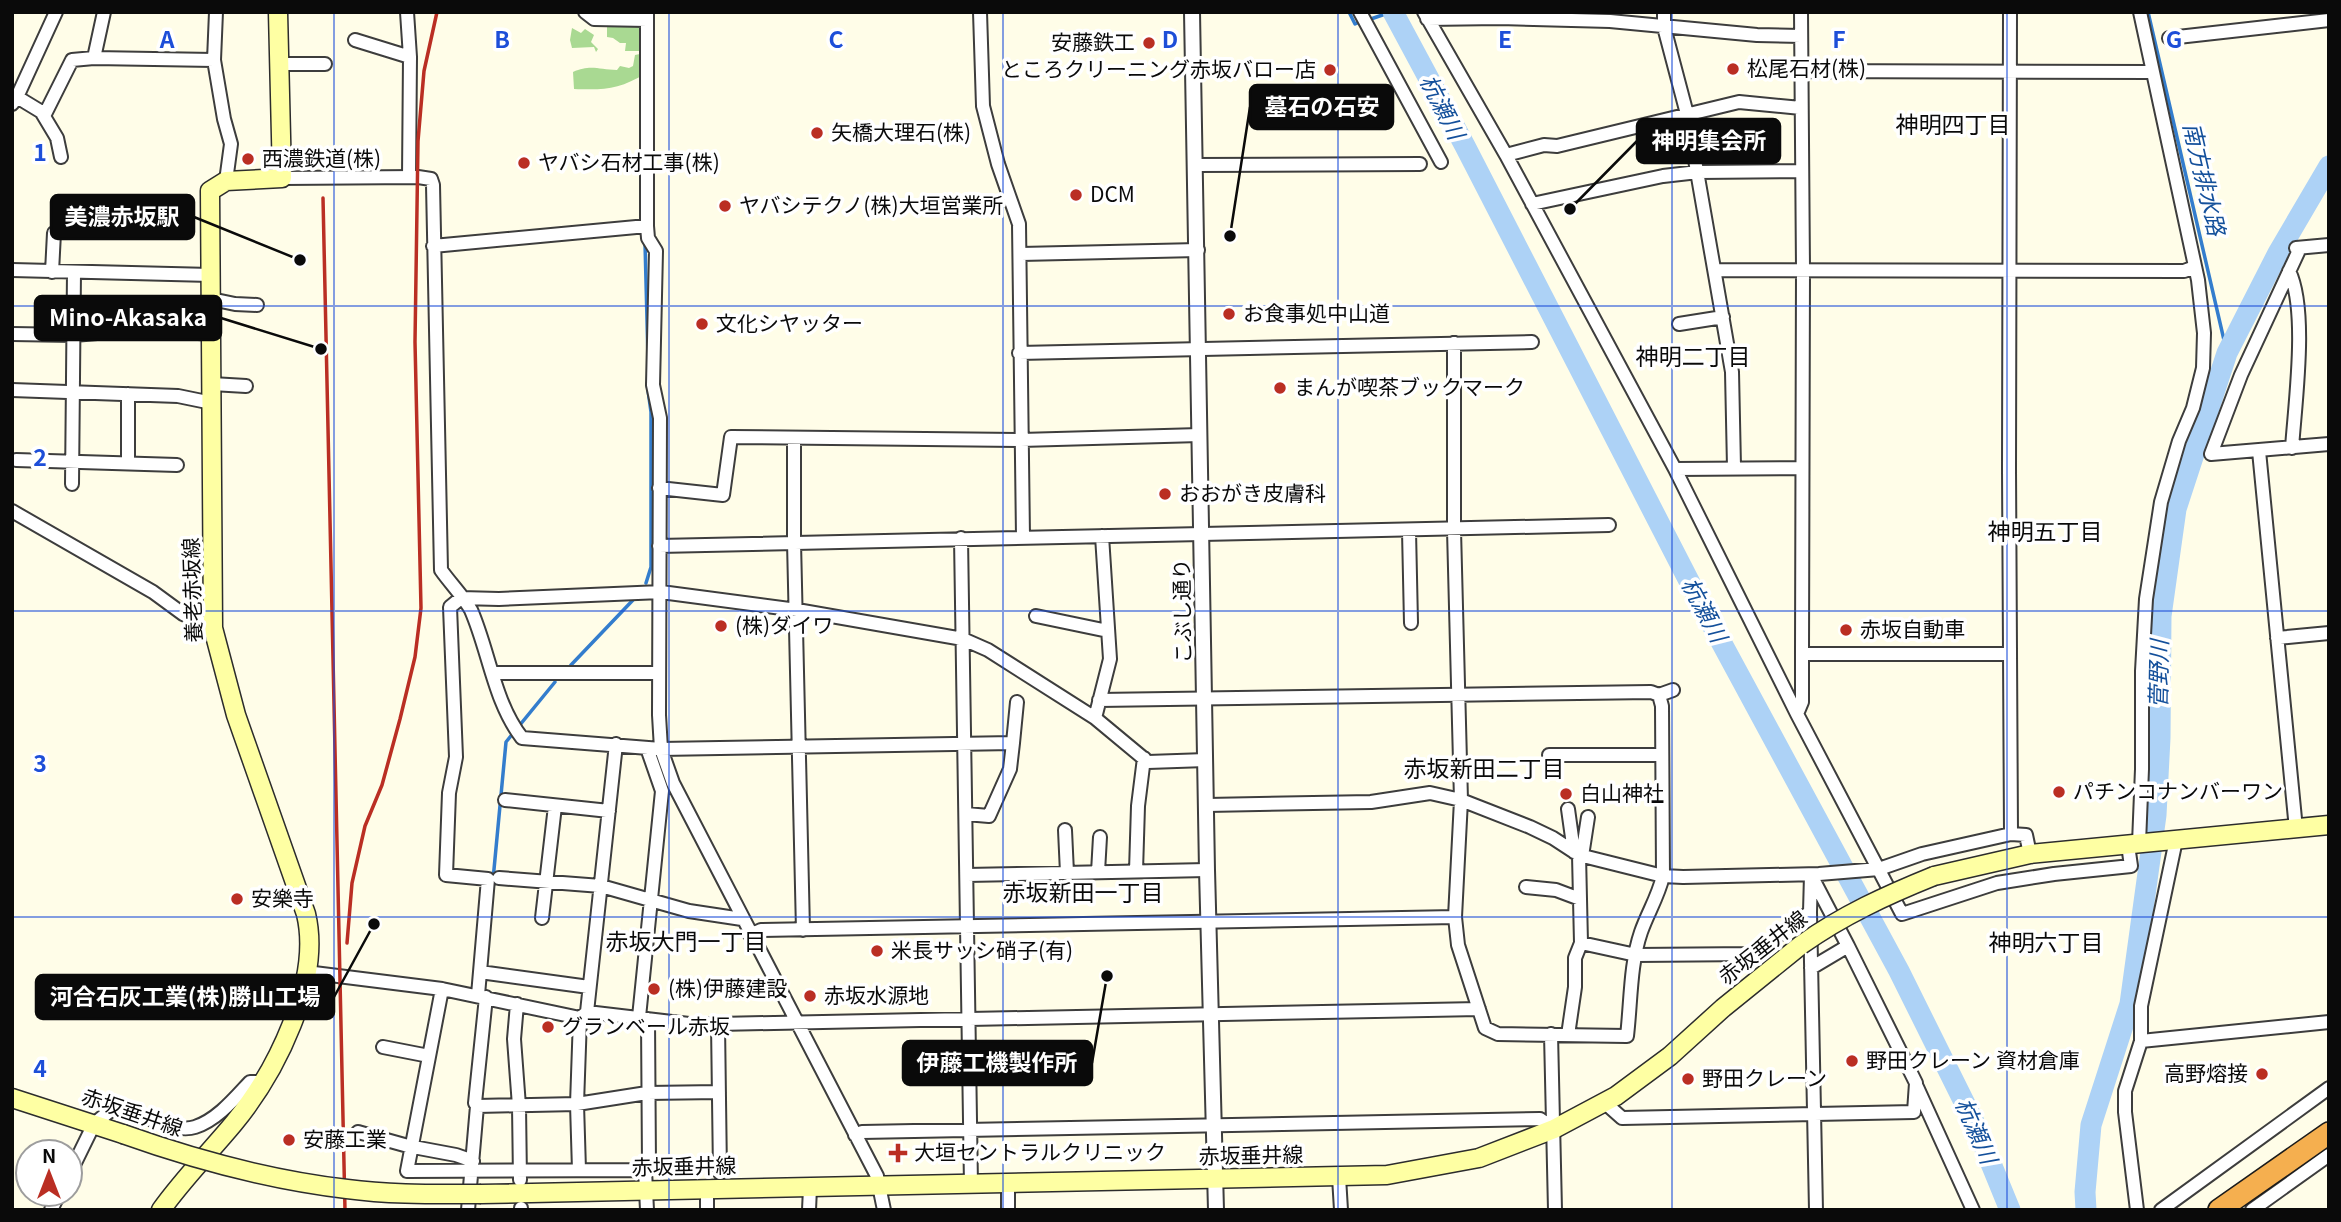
<svg xmlns="http://www.w3.org/2000/svg" width="2341" height="1222" font-family="Georgia,'Noto Sans JP',serif">
  <style>
    .forest { fill: #a9d992 }
    .lines { fill: none; stroke-linecap: round; stroke-linejoin: round }
    .stream { stroke: #337dcd; stroke-width: 3.5 }
    .river { stroke: #add2f6; stroke-width: 21 }
    .minor-casing { stroke: #3d3d3d; stroke-width: 16 }
    .tertiary-casing { stroke: #3d3d3d; stroke-width: 18 }
    .secondary-casing { stroke: #2c2c2c; stroke-width: 21 }
    .motorway-casing { stroke: #1b1b1b; stroke-width: 24 }
    .minor { stroke: #fff; stroke-width: 12 }
    .tertiary { stroke: #fff; stroke-width: 14 }
    .secondary { stroke: #feffa3; stroke-width: 18 }
    .motorway { stroke: #f5af4f; stroke-width: 21 }
    .rail { stroke: #ba2e23; stroke-width: 3.5 }
    .secondary-bridge-casing { stroke: #2c2c2c; stroke-width: 21; stroke-linecap: butt }
    .secondary-bridge { stroke: #feffa3; stroke-width: 18 }
    .grid { fill: none; stroke: #1d4ed8; stroke-width: 2; stroke-opacity: 0.55 }
    .poi-dot { fill: #ba2e23; stroke: #fff; stroke-width: 2.5 }
    .labels { text-anchor: middle; stroke-width: 7; stroke-linejoin: round; paint-order: stroke }
    .poi-label { font-size: 21px; fill: #0a0a0a; stroke: #fff; text-anchor: start }
    .street-label { font-size: 21px; fill: #0a0a0a; stroke: #fff }
    .water-label { font-size: 23px; font-style: italic; fill: #14509b; stroke: #fff }
    .neighbourhood-label { font-size: 23px; fill: #0a0a0a; stroke: #fff }
    .grid-label { font-size: 23px; text-anchor: middle; font-weight: bold; fill: #1d4ed8; stroke: #fff; stroke-width: 7; stroke-linejoin: round; paint-order: stroke }
    .leader { fill: none; stroke: #0a0a0a; stroke-width: 2.5 }
    .callout-dot { fill: #0a0a0a; stroke: #fff; stroke-width: 2.5 }
    .callout { fill: #0a0a0a; stroke: #0a0a0a; stroke-width: 2.5 }
    .callout-label { font-size: 23px; text-anchor: middle; font-weight: bold; fill: #fff }
  </style>
  <rect width="100%" height="100%" fill="#fffde8"/>
  <path class="forest" d="M643,22L644,51H625L626,43H620L613,38L607,37V26L611,23Z
    M572,28L581,33L585,29L594,35L591,42L598,49L596,52L594,47L572,48L570,40Z
    M640,54L645,56L646,73C619,90 604,90 574,89L573,72C591,64 599,70 617,70L620,66L629,68L633,66L635,55Z"/>
  <g class="lines">
    <path class="stream" d="M1349,12L1355,24L1360,22
      M2148,12L2227,353
      M1368,20L1391,12
      M645,243L648,358
      M646,583L651,567V412L647,383
      M571,665L633,600
      M493,880L506,742L555,682"/>
    <path class="river" d="M1393,12L1465,146L1706,614L1899,971L1974,1122L2010,1210
      M2086,1210L2085,1192L2091,1125L2130,1004L2156,815L2160,738L2161,616L2176,509L2227,353L2278,253L2329,166"/>
    <defs>
      <path id="minor" d="M216,12L214,60L224,119L231,144L226,181
        M407,12L410,57L409,177
        M585,12L594,19L647,20
        M647,12V226L648,238L656,251L653,385L660,418L659,715L661,749L673,783L877,1176L884,1210
        M980,12L983,106L998,164L1019,224L1023,537
        M1360,12L1441,162
        M1424,12L1506,155L1675,469L1797,714L1902,914L1997,883L2054,874L2131,866L2128,845
        M1664,12V27L1687,114L1732,372L1734,467
        M2010,12L2009,468L2011,834
        M1427,19L1500,18L1610,21L1757,35L1801,36
        M2169,38L2329,20
        M355,40L410,57
        M94,58L104,12
        M279,64H325
        M1801,71L2153,72
        M17,97L56,12
        M12,104L17,97L45,114L72,60L94,58L214,60
        M42,113L57,138L61,157
        M1506,155L1544,145L1557,146L1739,102L1801,108
        M1194,165L1420,164
        M282,178L418,177L431,179L433,185L441,570C450,583 464,597 471,610C489,651 494,702 522,738L661,749L1013,743L1017,702
        M1532,204L1663,176L1698,172L1801,171
        M433,246L647,226
        M2296,248L2329,245
        M2300,248L2241,375L2211,454L2329,444
        M1021,254L1198,250
        M12,270L211,275
        M1715,270L2184,271L2195,267
        M2289,271C2308,310 2295,403 2292,448
        M52,272L54,233
        M211,299L235,304L257,305
        M1679,324L1723,317
        M12,334L74,335L143,329L212,334
        M1454,343V530L1461,800L1455,917L1458,945L1485,1028L1498,1034L1627,1036C1631,1002 1630,964 1641,932C1648,912 1658,897 1663,876L1662,706L1659,695
        M1019,353L1532,342
        M212,384L246,386
        M12,390L178,396L212,403
        M128,394V463
        M794,438V542L803,930
        M2259,451L2296,829
        M16,460L177,465
        M1675,469L1801,468
        M72,484L74,272
        M659,488L723,495L731,437L1021,440L1200,435
        M12,511L153,592L183,614L213,628
        M1409,531L1411,623
        M961,538L971,1185
        M659,546L1609,525
        M1036,616L1108,631
        M2277,638L2329,633
        M1802,654H2009
        M492,673H659
        M1099,700L1651,692L1659,695L1673,690
        M1797,714L1802,702V654L1803,269L1801,12
        M1095,718L1110,659L1102,536
        M1549,755H1662
        M505,800L609,811
        M1207,805L1371,802L1430,793L1461,800L1530,827L1553,838L1579,855L1663,876L1683,877L1819,874L1879,869L1922,854L2011,834L2026,835L2030,854
        M1568,809L1574,852
        M966,814L989,816L1010,769L1013,743
        M1065,830L1067,873
        M2139,843L2142,769V671L2146,599L2161,502L2179,441L2193,408L2203,368L2204,333L2198,280L2140,12
        M1579,855L1581,943
        M1582,856L1588,817
        M1136,871L1138,806L1144,758
        M1098,872L1100,837
        M967,875L1207,870
        M1811,875L1848,946L1811,968
        M499,878L601,886L689,911L742,919
        M1526,887L1556,890L1580,899
        M1810,912L1816,1210
        M542,918L555,806
        M750,935L761,930L1455,917
        M306,972L442,989L580,1018
        M480,972L589,987
        M442,989L407,1171L645,1170L647,1210
        M478,995L488,879L446,875L449,793L456,757L450,607L461,598L499,599L661,592L797,610L963,639L988,650L1095,718L1148,762L1206,760
        M517,1004L514,1039L519,1106L520,1180
        M587,1012L616,744
        M639,1017L662,791L647,748
        M580,1018L587,1012L689,1024H718L1479,1009
        M718,1024L720,1173
        M1551,1034L1555,1210
        M1568,1035L1575,987V958L1581,943L1636,955L1753,954L1810,912L1811,875
        M2141,1041L2329,1022
        M383,1047L429,1056
        M1917,1087L1973,1210
        M1604,1102L1622,1118L1914,1112L1916,1083L1848,946
        M477,1106L475,1103L486,997
        M358,1132L408,1146L456,1155L473,1161
        M855,1135L862,1132L1540,1119L1554,1129
        M579,1170L577,1104L580,1018
        M645,1170L649,1166L648,1019
        M70,1173L94,1124L117,1105C138,1113 174,1134 195,1127C217,1120 235,1098 250,1082H262
        M1339,1177L1341,1210
        M1008,1184V1210
        M707,1190V1210
        M521,1208V1210
        M51,1210L59,1194
        M468,1210L477,1106L577,1104L647,1093L719,1092
        M809,1210L810,1188
        M2137,1210L2125,1112V1091L2141,1041V1006L2176,840
        M2161,1210L2329,1088
        M2252,1210L2329,1155"/>
      <path id="tertiary" d="M1192,12L1207,870L1216,1210"/>
      <path id="secondary" d="M1934,876L2030,854L2329,825
        M12,1098L123,1134
        M481,1194L1387,1175L1479,1158L1554,1129L1616,1096L1670,1056L1723,1008L1801,945
        M161,1210C183,1179 210,1152 234,1123C276,1072 322,981 306,914L236,715L213,628L210,191L226,181L282,178L278,12"/>
      <path id="motorway" d="M2219,1210L2329,1133"/>
    </defs>
    <use href="#minor" class="minor-casing"/>
    <use href="#tertiary" class="tertiary-casing"/>
    <use href="#secondary" class="secondary-casing"/>
    <use href="#motorway" class="motorway-casing"/>
    <use href="#minor" class="minor"/>
    <use href="#tertiary" class="tertiary"/>
    <use href="#secondary" class="secondary"/>
    <use href="#motorway" class="motorway"/>
    <path class="rail" d="M323,198L345,1210
      M347,943L352,883L365,826L382,785L400,719L415,657L421,608L415,342L418,141L424,71L437,12"/>
    <defs>
      <path id="secondary-bridge" d="M1801,945C1843,915 1887,895 1934,876
        M123,1134C196,1160 270,1180 347,1189C391,1195 436,1194 481,1194"/>
    </defs>
    <use href="#secondary-bridge" class="secondary-bridge-casing"/>
    <use href="#secondary-bridge" class="secondary-bridge"/>
  </g>
  <path class="grid" d="M334,12V1210M669,12V1210M1003,12V1210M1338,12V1210M1672,12V1210M2007,12V1210M12,306H2329M12,611H2329M12,917H2329"/>
  <g class="poi-dot">
    <circle cx="1149" cy="43" r="7"/>
    <circle cx="1733" cy="69" r="7"/>
    <circle cx="1330" cy="70" r="7"/>
    <circle cx="817" cy="133" r="7"/>
    <circle cx="248" cy="159" r="7"/>
    <circle cx="524" cy="163" r="7"/>
    <circle cx="1076" cy="195" r="7"/>
    <circle cx="725" cy="206" r="7"/>
    <circle cx="1229" cy="314" r="7"/>
    <circle cx="702" cy="324" r="7"/>
    <circle cx="1280" cy="388" r="7"/>
    <circle cx="1165" cy="494" r="7"/>
    <circle cx="721" cy="626" r="7"/>
    <circle cx="1846" cy="630" r="7"/>
    <circle cx="2059" cy="792" r="7"/>
    <circle cx="1566" cy="794" r="7"/>
    <circle cx="237" cy="899" r="7"/>
    <circle cx="877" cy="951" r="7"/>
    <circle cx="654" cy="989" r="7"/>
    <circle cx="810" cy="996" r="7"/>
    <circle cx="548" cy="1027" r="7"/>
    <circle cx="1852" cy="1061" r="7"/>
    <circle cx="2262" cy="1074" r="7"/>
    <circle cx="1688" cy="1079" r="7"/>
    <circle cx="289" cy="1140" r="7"/>
    <path d="M894.5 1142.5h7v7h7v7h-7v7h-7v-7h-7v-7h7z"/>
  </g>
  <g class="labels">
    <g class="poi-label">
      <text x="1135" y="50" text-anchor="end">安藤鉄工</text>
      <text x="1747" y="76">松尾石材(株)</text>
      <text x="1316" y="77" text-anchor="end">ところクリーニング赤坂バロー店</text>
      <text x="831" y="140">矢橋大理石(株)</text>
      <text x="262" y="166">西濃鉄道(株)</text>
      <text x="538" y="170">ヤバシ石材工事(株)</text>
      <text x="1090" y="202">DCM</text>
      <text x="739" y="213">ヤバシテクノ(株)大垣営業所</text>
      <text x="1243" y="321">お食事処中山道</text>
      <text x="716" y="331">文化シヤッター</text>
      <text x="1294" y="395">まんが喫茶ブックマーク</text>
      <text x="1179" y="501">おおがき皮膚科</text>
      <text x="735" y="633">(株)ダイワ</text>
      <text x="1860" y="637">赤坂自動車</text>
      <text x="2073" y="799">パチンコナンバーワン</text>
      <text x="1580" y="801">白山神社</text>
      <text x="251" y="906">安樂寺</text>
      <text x="891" y="958">米長サッシ硝子(有)</text>
      <text x="668" y="996">(株)伊藤建設</text>
      <text x="824" y="1003">赤坂水源地</text>
      <text x="562" y="1034">グランベール赤坂</text>
      <text x="1866" y="1068">野田クレーン 資材倉庫</text>
      <text x="2248" y="1081" text-anchor="end">高野熔接</text>
      <text x="1702" y="1086">野田クレーン</text>
      <text x="303" y="1147">安藤工業</text>
      <text x="914" y="1160">大垣セントラルクリニック</text>
    </g>
    <g class="street-label">
      <text transform="translate(193 590) rotate(-92)" y="7">養老赤坂線</text>
      <text transform="translate(1183 611) rotate(-91)" y="7">こぶし通り</text>
      <text transform="translate(1763 948) rotate(-38)" y="7">赤坂垂井線</text>
      <text transform="translate(132 1113) rotate(19)" y="7">赤坂垂井線</text>
      <text transform="translate(1251 1156) rotate(-1)" y="7">赤坂垂井線</text>
      <text transform="translate(684 1167) rotate(-1)" y="7">赤坂垂井線</text>
    </g>
    <g class="water-label">
      <text transform="translate(1442 107) rotate(63)" y="8">杭瀬川</text>
      <text transform="translate(2204 179) rotate(77)" y="8">南方排水路</text>
      <text transform="translate(1704 610) rotate(62)" y="8">杭瀬川</text>
      <text transform="translate(2159 674) rotate(-89)" y="8">菅野川</text>
      <text transform="translate(1976 1131) rotate(66)" y="8">杭瀬川</text>
    </g>
    <g class="neighbourhood-label">
      <text x="1953" y="133">神明四丁目</text>
      <text x="1693" y="365">神明二丁目</text>
      <text x="2045" y="540">神明五丁目</text>
      <text x="1484" y="777">赤坂新田二丁目</text>
      <text x="1083" y="901">赤坂新田一丁目</text>
      <text x="686" y="950">赤坂大門一丁目</text>
      <text x="2046" y="951">神明六丁目</text>
    </g>
  </g>
  <g class="grid-label">
    <text x="167" y="48">A</text>
    <text x="502" y="48">B</text>
    <text x="836" y="48">C</text>
    <text x="1170" y="48">D</text>
    <text x="1505" y="48">E</text>
    <text x="1839" y="48">F</text>
    <text x="2174" y="48">G</text>
    <text x="40" y="161">1</text>
    <text x="40" y="466">2</text>
    <text x="40" y="772">3</text>
    <text x="40" y="1077">4</text>
  </g>
  <path class="leader" d="M1230 236L1250 107M1570 209L1637 141M300 260L194 217M321 349L221 318M374 924L334 997M1107 976L1092 1063"/>
  <g class="callout-dot">
    <circle cx="1230" cy="236" r="7"/>
    <circle cx="1570" cy="209" r="7"/>
    <circle cx="300" cy="260" r="7"/>
    <circle cx="321" cy="349" r="7"/>
    <circle cx="374" cy="924" r="7"/>
    <circle cx="1107" cy="976" r="7"/>
  </g>
  <g class="callout">
    <rect x="1250" y="85" width="143" height="44" rx="7"/>
    <rect x="1637" y="119" width="143" height="44" rx="7"/>
    <rect x="51" y="195" width="143" height="44" rx="7"/>
    <rect x="35" y="296" width="186" height="44" rx="7"/>
    <rect x="36" y="975" width="298" height="44" rx="7"/>
    <rect x="903" y="1041" width="189" height="44" rx="7"/>
  </g>
  <g class="callout-label">
    <text x="1322" y="115">墓石の石安</text>
    <text x="1709" y="149">神明集会所</text>
    <text x="122" y="225">美濃赤坂駅</text>
    <text x="128" y="326">Mino-Akasaka</text>
    <text x="185" y="1005">河合石灰工業(株)勝山工場</text>
    <text x="997" y="1071">伊藤工機製作所</text>
  </g>
  <rect width="2341" height="1222" fill="none" stroke="#0a0a0a" stroke-width="28"/>
  <g transform="translate(49 1173)"><circle r="33" fill="#ffffff" stroke="#9d9d9d" stroke-width="2"/>
  <path d="M0-5L12 26L0 18L-12 26Z" fill="#ba2e23"/>
  <text y="-10" font-size="19" font-weight="bold" text-anchor="middle" fill="#0a0a0a">N</text>
  </g>
</svg>
